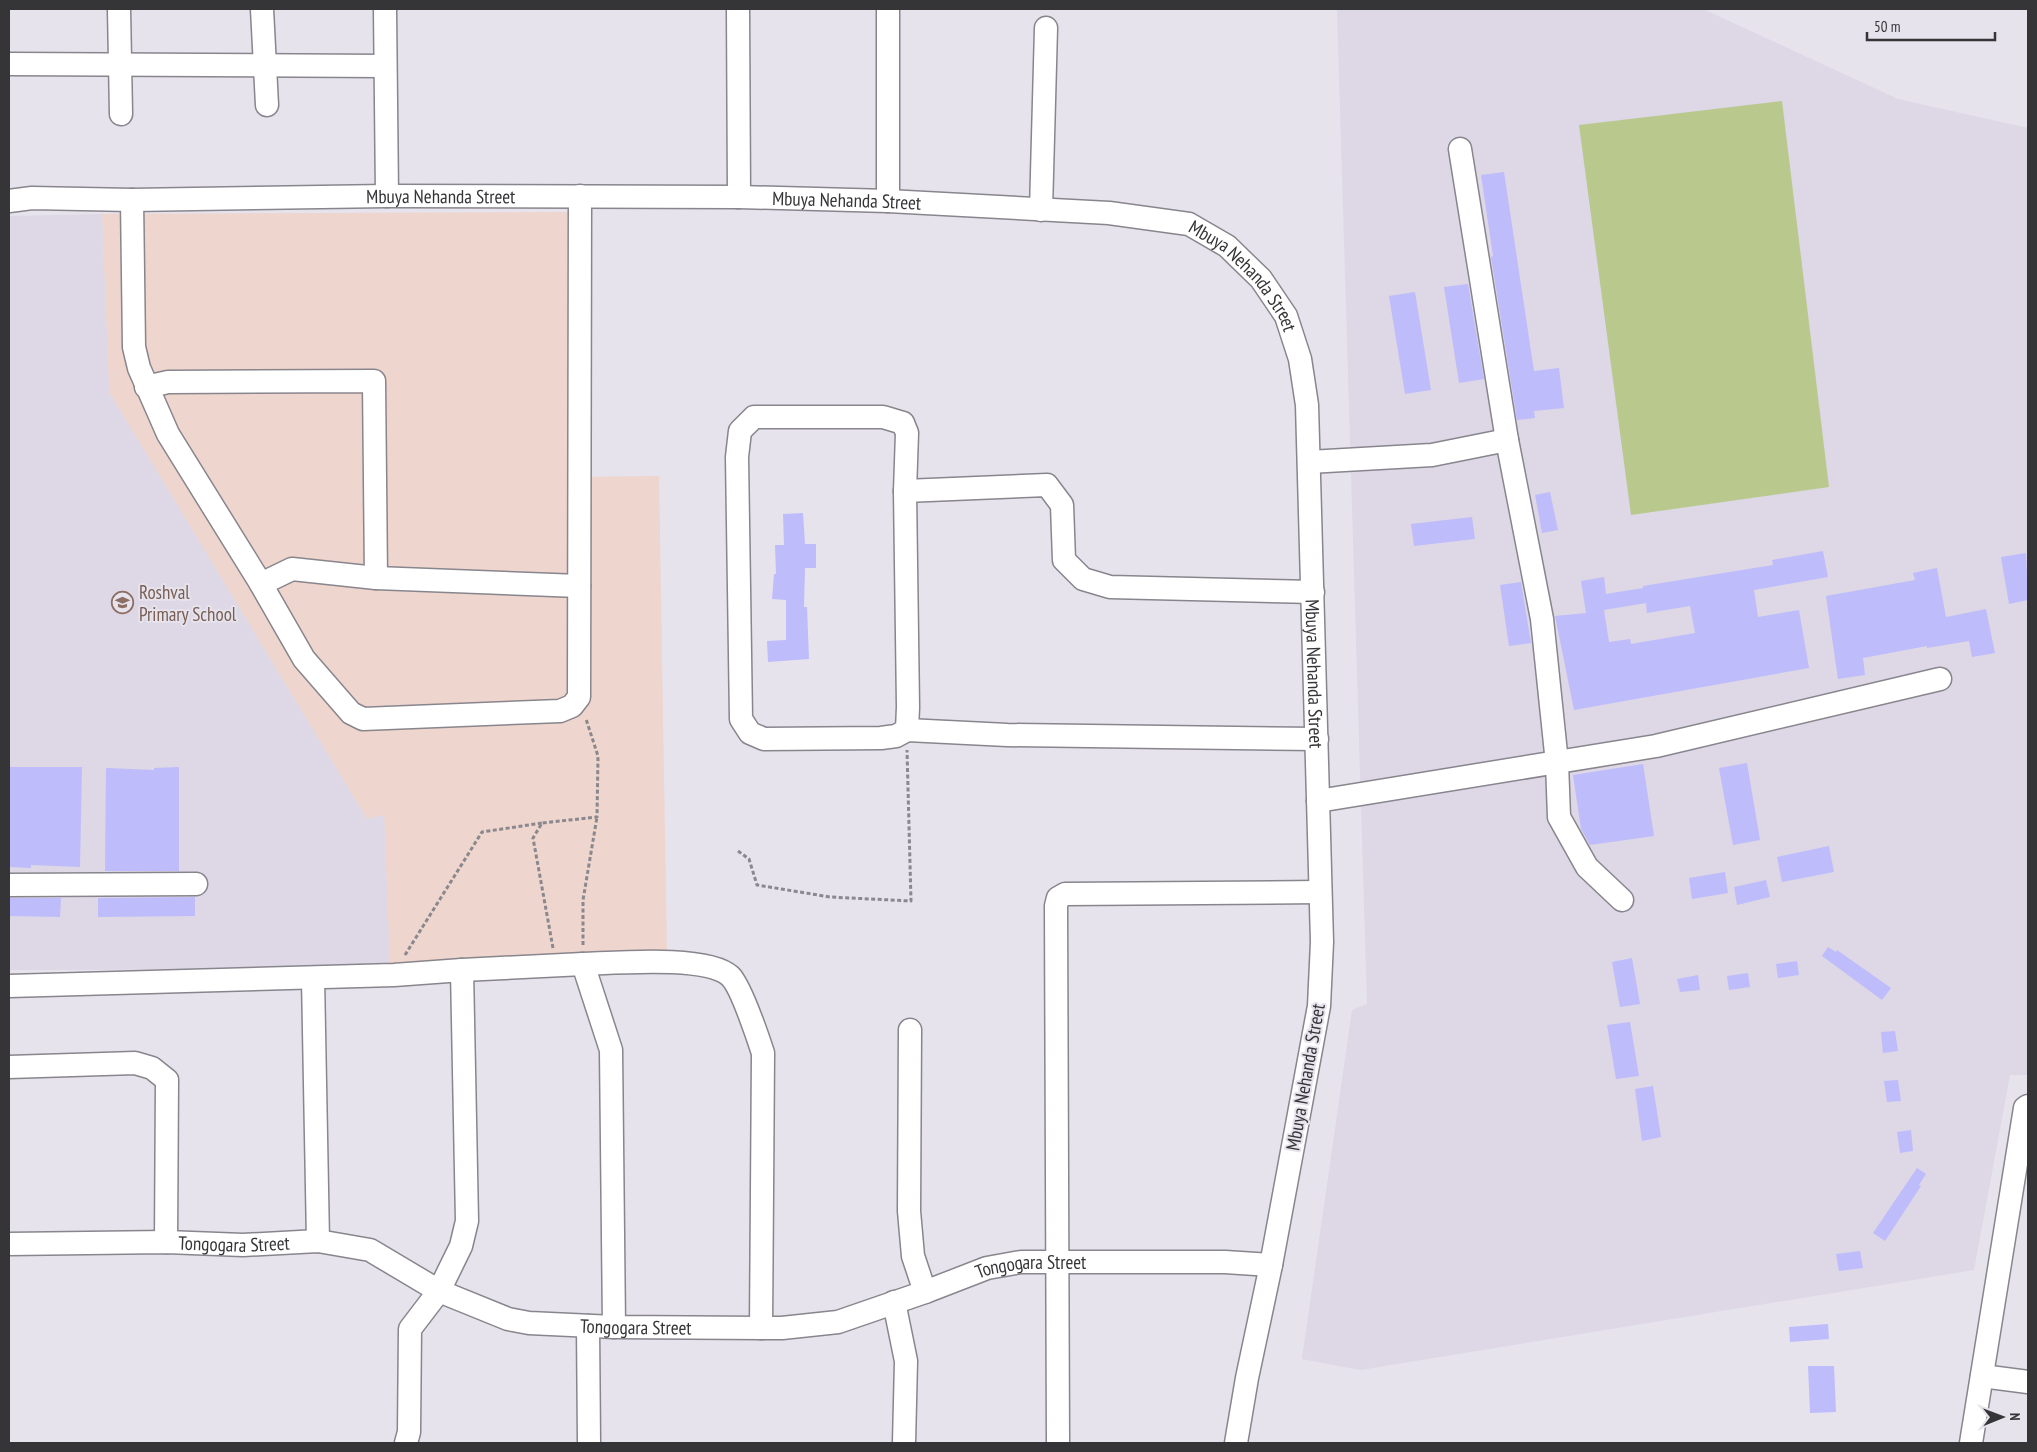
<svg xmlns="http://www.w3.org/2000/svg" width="2037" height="1452" font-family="'PT Sans Narrow',sans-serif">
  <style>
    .commercial { fill: #eed5cd }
    .built { fill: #ddd7e6 }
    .green { fill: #b9c98e }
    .building { fill: #bebcfa; fill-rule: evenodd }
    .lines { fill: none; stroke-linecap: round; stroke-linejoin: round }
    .minor-casing { stroke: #88858d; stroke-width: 25 }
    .path { stroke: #8a888e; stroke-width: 3; stroke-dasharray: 4 2.5; stroke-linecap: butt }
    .minor { stroke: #fff; stroke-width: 22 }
    .labels { text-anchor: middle; stroke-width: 4; stroke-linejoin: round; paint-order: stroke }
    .street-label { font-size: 19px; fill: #353437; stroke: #e6e3ec }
    .education-label { font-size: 19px; fill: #785e54; stroke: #e6e3ec; text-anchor: start }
  </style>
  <rect width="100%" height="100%" fill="#e6e3ec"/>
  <path class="commercial" d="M569,212L571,477L659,476L667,955L390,969L384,815L367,819L109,392L102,214Z"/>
  <path class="built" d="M1337,9H1703L1898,99L2028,128V1075H2010L1974,1270L1360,1370L1302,1359L1352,1010L1367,1004Z
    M102,214L109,392L367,819L384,815L390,969L9,970V216Z"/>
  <path class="green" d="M1782,101L1829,487L1631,515L1579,125Z"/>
  <path class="building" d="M1504,172L1534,371L1559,368L1564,408L1534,411L1535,418L1517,420L1491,257L1493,256L1481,175Z
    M1468,284L1484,379L1459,383L1444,287Z
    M1415,292L1431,390L1405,394L1389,296Z
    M1550,492L1558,530L1542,533L1535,495Z
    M803,513L805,544H816V568H805L804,607H807L809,659L768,662L767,641L786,640V600L772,599L774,574H776L775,545H784L783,514Z
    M1472,517L1475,539L1414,546L1411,524Z
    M1823,551L1828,577L1754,590L1758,617L1799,610L1809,668L1574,710L1555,616L1586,613L1581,581L1604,577L1606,594L1643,588V586L1773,565L1772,560ZM1646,603L1647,613L1690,606L1695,633L1631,644L1630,639L1609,642L1604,610Z
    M2026,553L2028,600L2009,604L2001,557Z
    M1937,568L1946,617L1986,609L1995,653L1972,657L1969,641L1927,648V646L1863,658L1865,675L1838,679L1826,596L1915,580L1913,573Z
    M1521,582L1531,643L1509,646L1500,585Z
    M1747,763L1760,840L1733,845L1719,768Z
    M1643,764L1654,836L1590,845L1581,829L1573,775Z
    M10,767H82L80,867L31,865V868L9,867Z
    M179,767V871H105L106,768L154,770V768Z
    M1829,846L1834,872L1782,882L1777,857Z
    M1725,872L1728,893L1692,899L1689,878Z
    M1766,880L1770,897L1737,905L1734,887Z
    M195,897V916L98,917V898Z
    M9,898H61L60,917L9,916Z
    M1828,947L1836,952L1837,950L1891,988L1882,1000L1822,956Z
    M1632,958L1640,1004L1620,1007L1612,962Z
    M1797,961L1799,975L1778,978L1776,964Z
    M1748,973L1750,987L1729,990L1727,976Z
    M1698,975L1700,990L1680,992L1677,979Z
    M1630,1022L1639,1076L1616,1079L1607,1025Z
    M1895,1031L1898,1051L1883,1053L1881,1032Z
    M1898,1080L1901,1101L1887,1102L1884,1081Z
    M1653,1086L1661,1137L1642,1141L1635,1089Z
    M1911,1130L1913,1151L1900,1153L1897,1132Z
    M1917,1168L1926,1174L1919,1185L1921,1186L1885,1241L1873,1233Z
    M1860,1251L1863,1268L1839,1271L1836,1254Z
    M1828,1324L1829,1339L1790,1342L1789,1327Z
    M1808,1366H1834L1836,1412L1810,1413Z"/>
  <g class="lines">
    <defs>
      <g id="minor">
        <path d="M119,9L121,114"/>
        <path d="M262,9L267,105"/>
        <path d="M385,9L387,196"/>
        <path d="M738,9L739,197"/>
        <path d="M9,64L384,66"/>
        <path d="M1460,149L1507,440L1542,619L1557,763L1559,817L1587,867L1622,900"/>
        <path d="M132,200L134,347L139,368L168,434L261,584L304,659L351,713L363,719L560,711L572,706L579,697L580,196"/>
        <path id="s1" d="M9,201L32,198L132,200L387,196L739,197L888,201L1109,213L1189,224L1227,246L1261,279L1286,316L1300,359L1307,405L1322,942L1319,1006L1271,1265L1247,1378L1236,1443"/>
        <path d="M888,201V9"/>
        <path d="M1041,210L1046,28"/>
        <path d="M146,387L168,382L374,381L376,578"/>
        <path d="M754,417H883L903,423L907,433L905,491L908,707L907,730L896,736L881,738L764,739L750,733L741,719L737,457L740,431Z"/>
        <path d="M1309,462L1432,455L1507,440"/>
        <path d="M905,491L1047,485L1062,505L1064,560L1083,579L1110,587L1313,592"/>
        <path d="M261,584L292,569L376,578L579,586"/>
        <path d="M907,730L1007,735L1317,739"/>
        <path d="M1318,801L1656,746L1940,679"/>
        <path d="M9,885L196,884"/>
        <path d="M583,964C615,963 707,955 730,976C741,986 758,1038 763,1053L761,1328"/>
        <path d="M462,970L583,964L611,1050L614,1327"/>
        <path d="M313,978L318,1241"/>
        <path d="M9,986L394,975L462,970L467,1221L461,1246L439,1291L410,1329L409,1432L406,1443"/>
        <path d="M910,1030L909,1211L913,1256L925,1292"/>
        <path d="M9,1067L135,1063L152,1068L167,1080L166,1242"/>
        <path id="s2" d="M9,1244L166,1242L243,1245L318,1241L370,1250L439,1291L508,1319L529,1323L614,1327L782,1328L838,1322L925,1292L987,1268L1021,1262H1225L1271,1265"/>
        <path d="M894,1302L906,1361L904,1443"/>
        <path d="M588,1326L589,1443"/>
        <path d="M1982,1376L2028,1382"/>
        <path d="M1058,1443L1056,906L1058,898L1065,894L1320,892"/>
        <path d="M1971,1443L2025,1108L2028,1106"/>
      </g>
    </defs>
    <use href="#minor" class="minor-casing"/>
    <path class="path" d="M738,851L749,859L757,885L830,897L911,901L907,750
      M583,945V900L597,817
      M553,948L533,838L542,823L597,817L598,756L586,719
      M405,955L482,832L542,823"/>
    <use href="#minor" class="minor"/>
  </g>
  <defs>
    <symbol id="school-ring" viewBox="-11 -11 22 22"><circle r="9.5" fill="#e6e3ec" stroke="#8d6e63" stroke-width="1.5"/><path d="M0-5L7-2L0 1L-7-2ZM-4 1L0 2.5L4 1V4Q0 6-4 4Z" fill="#8d6e63"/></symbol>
  </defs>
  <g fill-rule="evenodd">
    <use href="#school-ring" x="110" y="590" width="25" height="25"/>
  </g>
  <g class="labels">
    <g class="street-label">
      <text dy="7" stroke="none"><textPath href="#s1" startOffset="432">Mbuya Nehanda Street</textPath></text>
      <text dy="7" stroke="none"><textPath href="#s1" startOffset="838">Mbuya Nehanda Street</textPath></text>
      <text dy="7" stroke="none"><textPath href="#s1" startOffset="1258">Mbuya Nehanda Street</textPath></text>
      <text dy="7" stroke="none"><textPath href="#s1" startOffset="1678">Mbuya Nehanda Street</textPath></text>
      <text transform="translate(1305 1077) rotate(-80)" y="7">Mbuya Nehanda Street</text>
      <text dy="7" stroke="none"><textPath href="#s2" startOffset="225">Tongogara Street</textPath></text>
      <text dy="7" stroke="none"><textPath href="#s2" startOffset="1050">Tongogara Street</textPath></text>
      <text dy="7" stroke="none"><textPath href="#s2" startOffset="645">Tongogara Street</textPath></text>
    </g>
    <g class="education-label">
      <text x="139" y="599">Roshval<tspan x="139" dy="22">Primary School</tspan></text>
    </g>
  </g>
  <rect width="2037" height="1452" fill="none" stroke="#353437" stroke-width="20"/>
  <g transform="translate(2002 1417) rotate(89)" stroke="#e6e3ec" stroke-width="4" paint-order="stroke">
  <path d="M0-4L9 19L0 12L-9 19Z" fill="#353437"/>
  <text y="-8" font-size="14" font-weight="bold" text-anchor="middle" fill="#353437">N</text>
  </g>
  <path d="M1867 32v8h128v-8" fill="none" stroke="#353437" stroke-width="2.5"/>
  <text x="1874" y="32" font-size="15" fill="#353437" stroke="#e6e3ec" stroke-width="4" paint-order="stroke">50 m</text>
</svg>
